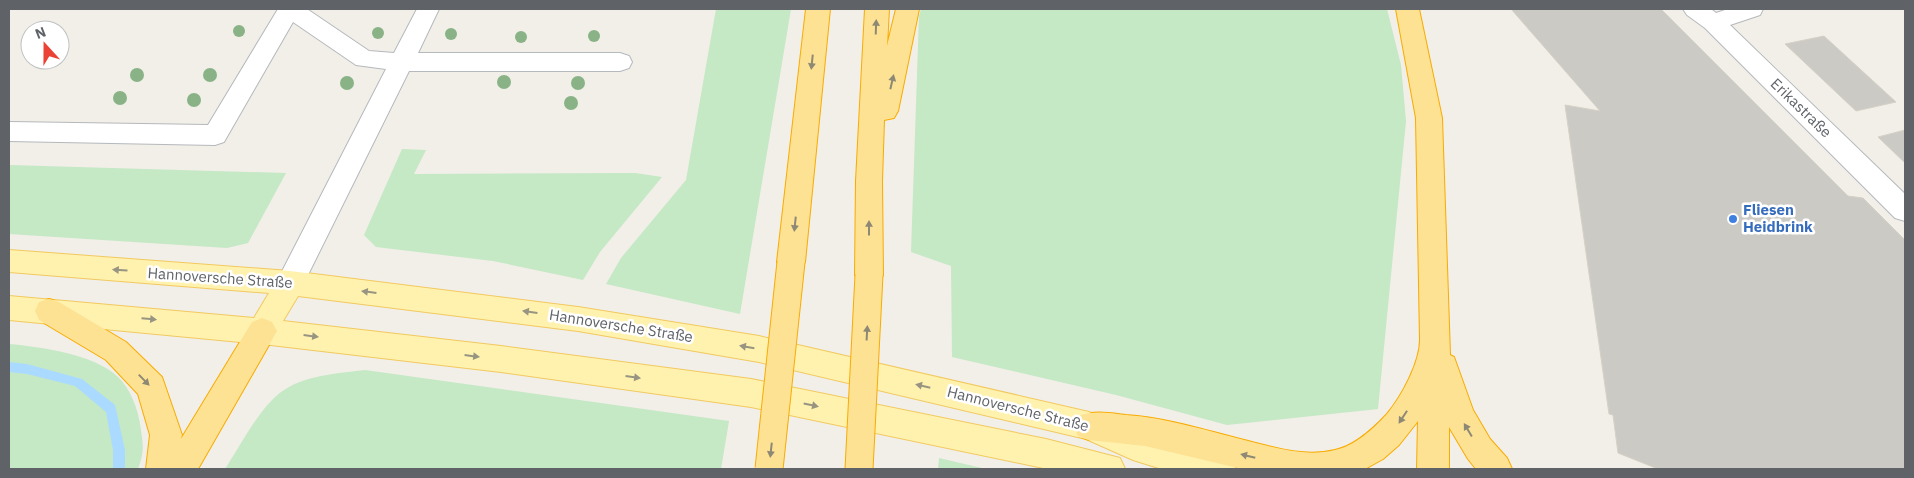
<svg xmlns="http://www.w3.org/2000/svg" width="1914" height="478" font-family="'IBM Plex Sans',sans-serif">
  <style>
    .green { fill: #c5e8c5 }
    .lines { fill: none; stroke-linecap: round; stroke-linejoin: round }
    .stream { fill: #aadaff; fill-rule: evenodd }
    .building { fill: #cccac5; stroke: #d6d1c6 }
    .minor-casing { stroke: #b5b8bc; stroke-width: 2 }
    .major-casing { stroke: #f2c960; stroke-width: 2 }
    .highway-casing { stroke: #f9ab00; stroke-width: 2 }
    .minor { fill: #fff; fill-rule: evenodd }
    .major { fill: #fff2af; fill-rule: evenodd }
    .highway { fill: #fde293; fill-rule: evenodd }
    .highway-bridge-casing { stroke: #f9ab00; stroke-width: 29; stroke-linecap: butt }
    .highway-bridge { stroke: #fde293; stroke-width: 27 }
    .tree { fill: #89b387 }
    .oneway { fill: #8e8975 }
    .oneway2 { fill: #979581 }
    .shop-dot { fill: #3f7fe0; stroke: #fff; stroke-width: 2 }
    .labels { text-anchor: middle; stroke-width: 5; stroke-linejoin: round; paint-order: stroke }
    .street-label { font-size: 15px; fill: #5f6368; stroke: #fff }
    .shop-label { font-size: 15px; font-weight: bold; fill: #366cbe; stroke: #fff; text-anchor: start }
  </style>
  <rect width="100%" height="100%" fill="#f1efe8"/>
  <path class="green" d="M716,9H791L740,314L606,284L621,258L686,180Z
    M921,9H1387L1401,65L1406,121L1378,409L1227,425L1116,395L952,357L951,266L911,252L919,16Z
    M402,149L426,150L414,174L635,173L662,177L600,252L583,280L493,261L376,247L364,235Z
    M9,165L286,173L248,243L227,248L9,234Z
    M9,344C41,347 94,354 118,377C130,388 138,409 140,424C143,444 145,450 138,469H9Z
    M365,370L729,421L721,469H225C242,444 262,401 289,387C310,375 341,373 365,370Z
    M939,458L986,469H938Z"/>
  <g class="lines">
    <path class="stream" d="M9,362L27,364L82,379L115,405L125,450V469H113V450L106,412L75,386L27,374L9,372Z"/>
  </g>
  <path class="building" d="M1511,9H1661L1848,196L1863,198L1905,240V469H1658L1618,453L1613,415L1609,414L1565,105L1600,111Z
    M1824,36L1896,102L1856,111L1785,44Z
    M1905,130V163L1878,137Z"/>
  <g class="lines">
    <defs>
      <path id="minor" d="M278,9H307L369,51L394,53L417,9H439L418,53H620L629,56L632,62L629,68L620,71H409L300,291L290,295L280,291L276,283L386,69L356,65L293,22L224,142L215,145L9,141V122L208,125Z
        M1683,9H1711L1716,13L1728,9H1763L1760,15L1730,25L1905,194V221L1895,218L1705,28L1687,15Z"/>
      <path id="major" d="M9,250L290,271L578,307L759,336L1089,412L1147,436L1231,458L1236,469H1162L1133,460L1086,439L759,362L578,331L298,296L283,321L501,346L751,379L1046,439L1120,458L1125,469H1048L751,407L501,372L262,344L9,320V296L254,318L269,293L9,272Z"/>
      <path id="highway" d="M806,9H830L805,262L801,270L791,273L781,270L777,262Z
        M865,9H889L887,46L896,9H919L898,111L894,118L884,120L882,181L883,275L879,283L869,287L859,283L855,275L856,181Z
        M1396,9H1419L1442,118L1450,355L1454,357L1473,410L1490,439L1507,458L1512,469H1476L1468,459L1449,427V469H1417L1418,421L1399,445L1383,459L1365,469H1242L1145,446L1089,440L1078,436L1073,426L1078,416C1094,410 1110,413 1126,415C1169,418 1211,432 1252,442C1279,449 1307,457 1335,450C1355,446 1373,429 1387,414C1402,396 1420,362 1420,340L1416,118Z
        M49,299L59,302L126,342L162,377L182,435L181,439L252,322L262,318L272,322L277,331L198,469H146L150,435L138,394L106,360L39,320L35,311L39,302Z"/>
    </defs>
    <use href="#minor" class="minor-casing"/>
    <use href="#major" class="major-casing"/>
    <use href="#highway" class="highway-casing"/>
    <use href="#minor" class="minor"/>
    <use href="#major" class="major"/>
    <use href="#highway" class="highway"/>
    <defs>
      <path id="highway-bridge" d="M769,469L791,262
        M859,469L869,275"/>
    </defs>
    <use href="#highway-bridge" class="highway-bridge-casing"/>
    <use href="#highway-bridge" class="highway-bridge"/>
  </g>
  <g class="tree">
    <circle cx="239" cy="31" r="6"/>
    <circle cx="378" cy="33" r="6"/>
    <circle cx="451" cy="34" r="6"/>
    <circle cx="594" cy="36" r="6"/>
    <circle cx="521" cy="37" r="6"/>
    <circle cx="137" cy="75" r="7"/>
    <circle cx="210" cy="75" r="7"/>
    <circle cx="504" cy="82" r="7"/>
    <circle cx="347" cy="83" r="7"/>
    <circle cx="578" cy="83" r="7"/>
    <circle cx="120" cy="98" r="7"/>
    <circle cx="194" cy="100" r="7"/>
    <circle cx="571" cy="103" r="7"/>
  </g>
  <defs><path id="oneway-solid" d="M-6-.8H1V-3.2L6.5 0L1 3.2V.8H-6Z" transform="scale(1.25)"/></defs>
  <g class="oneway">
    <use href="#oneway-solid" transform="translate(876 27) rotate(-88)"/>
    <use href="#oneway-solid" transform="translate(812 62) rotate(96)"/>
    <use href="#oneway-solid" transform="translate(892 82) rotate(-77)"/>
    <use href="#oneway-solid" transform="translate(795 224) rotate(96)"/>
    <use href="#oneway-solid" transform="translate(869 228) rotate(-90)"/>
    <use href="#oneway-solid" transform="translate(867 333) rotate(-87)"/>
    <use href="#oneway-solid" transform="translate(144 380) rotate(46)"/>
    <use href="#oneway-solid" transform="translate(1403 417) rotate(123)"/>
    <use href="#oneway-solid" transform="translate(1468 430) rotate(-121)"/>
    <use href="#oneway-solid" transform="translate(771 450) rotate(96)"/>
    <use href="#oneway-solid" transform="translate(1248 456) rotate(-166)"/>
  </g>
  <g class="oneway2">
    <use href="#oneway-solid" transform="translate(120 270) rotate(-176)"/>
    <use href="#oneway-solid" transform="translate(369 292) rotate(-173)"/>
    <use href="#oneway-solid" transform="translate(530 312) rotate(-172)"/>
    <use href="#oneway-solid" transform="translate(149 319) rotate(5)"/>
    <use href="#oneway-solid" transform="translate(311 336) rotate(7)"/>
    <use href="#oneway-solid" transform="translate(747 347) rotate(-170)"/>
    <use href="#oneway-solid" transform="translate(472 356) rotate(7)"/>
    <use href="#oneway-solid" transform="translate(633 377) rotate(8)"/>
    <use href="#oneway-solid" transform="translate(923 386) rotate(-167)"/>
    <use href="#oneway-solid" transform="translate(811 405) rotate(12)"/>
  </g>
  <circle class="shop-dot" cx="1733" cy="219" r="5"/>
  <g class="labels">
    <g class="street-label">
      <text transform="translate(1801 108) rotate(44)" y="5">Erikastraße</text>
      <text transform="translate(220 278) rotate(4)" y="5">Hannoversche Straße</text>
      <text transform="translate(621 326) rotate(9)" y="5">Hannoversche Straße</text>
      <text transform="translate(1018 409) rotate(14)" y="5">Hannoversche Straße</text>
    </g>
    <g class="shop-label">
      <text x="1743" y="215">Fliesen<tspan x="1743" dy="17">Heidbrink</tspan></text>
    </g>
  </g>
  <rect width="1914" height="478" fill="none" stroke="#5f6368" stroke-width="20"/>
  <g transform="translate(45 45) rotate(339)"><circle r="24" fill="#ffffff" stroke="#bfc1c3"/>
  <path d="M0-4L9 19L0 12L-9 19Z" fill="#ea4335"/>
  <text y="-8" font-size="14" font-weight="bold" text-anchor="middle" fill="#5f6368">N</text>
  </g>
</svg>
